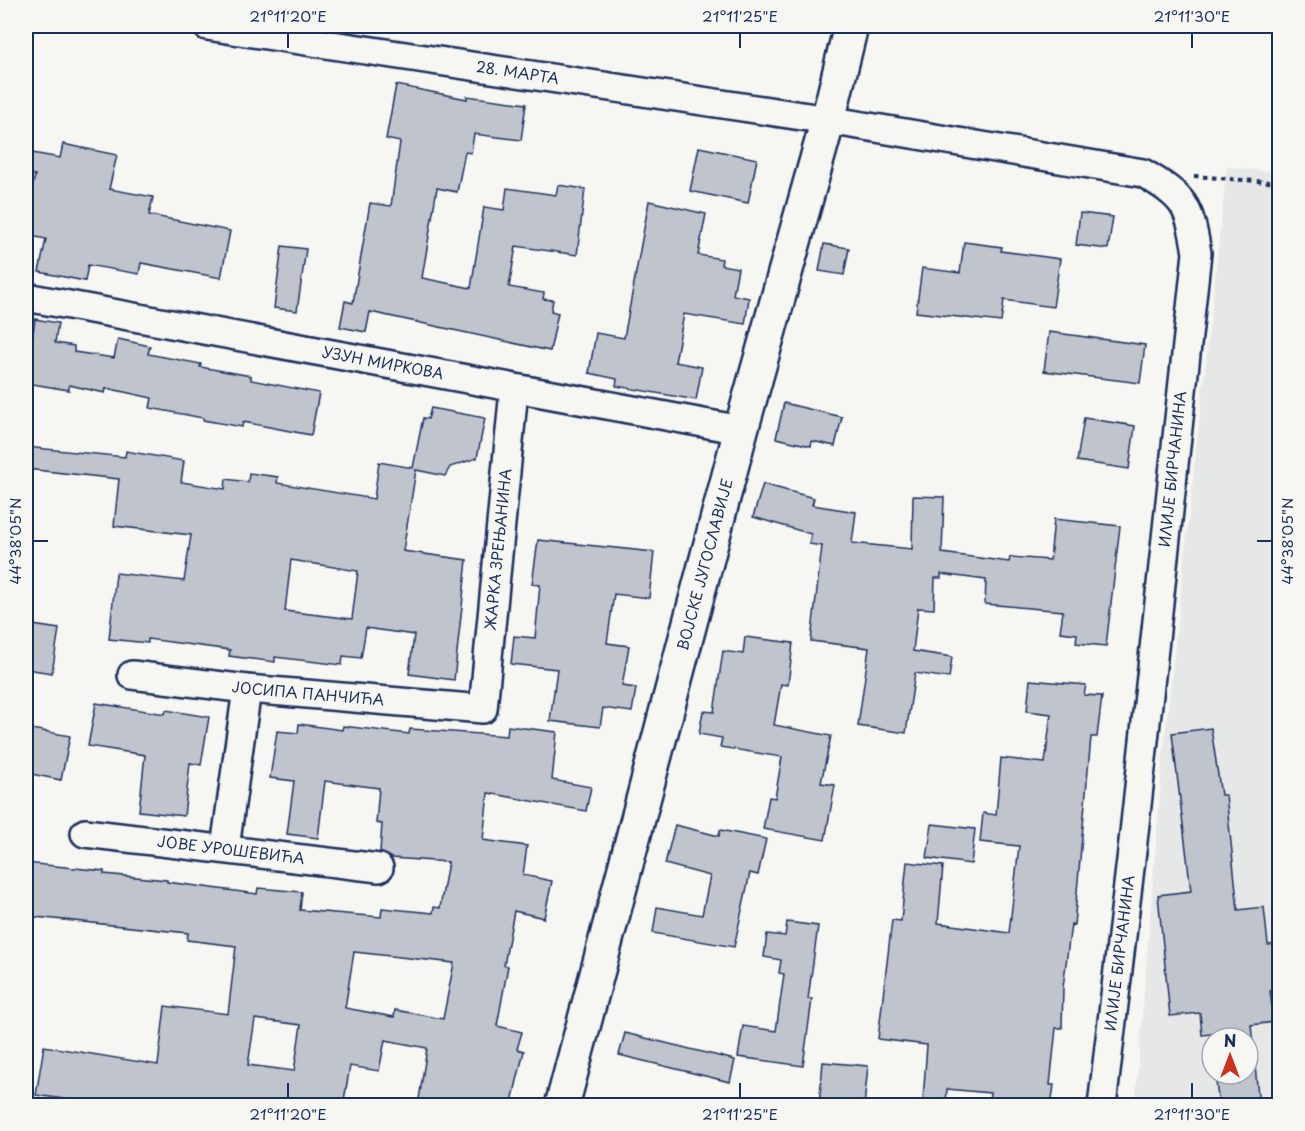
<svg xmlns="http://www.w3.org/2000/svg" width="1305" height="1131" font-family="'Playpen Sans',sans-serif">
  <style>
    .built { fill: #e6e7e7; fill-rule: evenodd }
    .building { fill: #c0c4cd; stroke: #1b2f5e; stroke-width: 1.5; fill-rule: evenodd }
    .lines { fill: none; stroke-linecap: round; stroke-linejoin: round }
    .minor-casing { stroke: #1b2f5e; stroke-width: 32 }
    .secondary-casing { stroke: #1b2f5e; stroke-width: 38 }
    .path { stroke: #1b2f5e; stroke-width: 4; stroke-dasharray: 4.5 4.5; stroke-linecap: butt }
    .minor { stroke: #f6f6f2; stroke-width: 27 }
    .secondary { stroke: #f6f6f2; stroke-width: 33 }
    .ticks { fill: none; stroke: #1b2f5e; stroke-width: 2 }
    .labels { text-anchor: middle; stroke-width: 4.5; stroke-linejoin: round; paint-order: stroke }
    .street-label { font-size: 15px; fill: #1b2f5e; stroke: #f6f6f2 }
    .neatline { fill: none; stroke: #1b2f5e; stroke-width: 2 }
    .ticks-label { font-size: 15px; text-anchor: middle; fill: #1b2f5e }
  </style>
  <rect width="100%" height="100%" fill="#f6f6f2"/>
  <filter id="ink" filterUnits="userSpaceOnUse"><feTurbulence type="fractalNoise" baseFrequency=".0167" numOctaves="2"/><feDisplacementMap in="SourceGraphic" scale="12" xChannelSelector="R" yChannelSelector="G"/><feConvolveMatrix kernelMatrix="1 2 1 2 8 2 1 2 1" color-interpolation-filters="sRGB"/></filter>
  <g filter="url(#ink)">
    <path class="built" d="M1227,167L1279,173V1105L1135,1106L1163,755ZM1212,1038H1248V1074H1212Z"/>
    <path class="building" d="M396,85L467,99V96L526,104L521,140L474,134L471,153L465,152L457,192L437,188L422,278L471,288L484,207L504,210L507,188L556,195L558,185L585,189L577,255L516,246L509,287L544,293L543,299L553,300L551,311L558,313L550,351L370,312L366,332L340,327L345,301L353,303L370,203L391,206L400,142L386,139Z
      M63,144L117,155L109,189L153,197L149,215L230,231L221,278L141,263L139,274L88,265L85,281L39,272L46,239L26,235L30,217H26L35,175L26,174V152L60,158Z
      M699,147L757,159L748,203L690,191Z
      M649,201L706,214L698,255L722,259L721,265L738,268L733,295L749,298L745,324L684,314L675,362L702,367L696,400L616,386L617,379L589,373L596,333L624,338Z
      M1080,213L1113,217L1108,249L1076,245Z
      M964,242L1002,247L1001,251L1060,259L1053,307L1004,300L1001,322L916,312L922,268L960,273Z
      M824,244L849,248L844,275L819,271Z
      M282,246L306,249L297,311L274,308Z
      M35,319L58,323L55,343L74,346V352L114,358L118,339L150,346L148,354L201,364L200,367L251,376V380L319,393L311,435L243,422L242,427L203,420V418L150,408L152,398L106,388L105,393L69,385V390L26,383Z
      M1049,332L1145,345L1140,383L1044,371Z
      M784,403L842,417L835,446L812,441L811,446L776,438Z
      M431,408L485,418L477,458L450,467L445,476L416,470L403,551L467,560L454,680L409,674L414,635L366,628L361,658L343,656L342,665L275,657V662L229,656L230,650L148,639V643L109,639L116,573L184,581L191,535L114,526L119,479L26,469V447L125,457L126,451L184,461L181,482L225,489L226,479L248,482L249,473L278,477L277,483L374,499L379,462L413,468L423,418L428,419ZM291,560L358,571L352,619L285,611Z
      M1084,418L1135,426L1129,469L1077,461Z
      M763,484L814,498L812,505L856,512L852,543L912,549L913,496L944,497L942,553L1009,562L1010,557L1050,560L1054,519L1120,526L1106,646L1076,643L1077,634L1060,632L1063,611L985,604L986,580L941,574V578H935L934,609L918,608L913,651L952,657L949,678L915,673L906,733L858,726L869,648L811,641L822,546L809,544L811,534L753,517Z
      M538,540L654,552L649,598L614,594L607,643L629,646L622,686L636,688L632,712L603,708L600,727L550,721L557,669L511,664L514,636L535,638L540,585L532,584Z
      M26,624L59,629L52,673L26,669Z
      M745,637L793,643L788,685L781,684L774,725L831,736L821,783L835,785L825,840L763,829L769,797L775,798L782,757L720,747L722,738L699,734L703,711L714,712L723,651L743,654Z
      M1030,680L1086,685L1084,695L1102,696L1097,737H1091L1074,925L1071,924L1063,988L1062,1028H1056L1050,1085H1054L1051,1106H988L990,1093L947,1089L946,1101L923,1100L927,1045L878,1039L892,920L901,921L907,862L943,866L938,923L1009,933L1019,846L980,842L983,813L996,815L1001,758L1045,763L1051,714L1027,711Z
      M96,703L165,714L166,710L209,717L201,765L190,763L184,816L139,811L145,755L88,746Z
      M299,724L342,730L343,726L409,734L410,729L507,736L508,726L557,732L552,780L591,787L586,811L488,793L483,840L527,846L523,875L552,881L544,918L514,911L504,965L508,966L497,1026L522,1032L517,1049L524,1051L511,1106H418L427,1048L385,1040L379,1071L350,1066L343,1106H84V1102L36,1095L44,1046L158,1065L165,1006L228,1014L236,946L187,940L188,933L26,916V863L104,871V874L167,880V882L257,894L258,888L302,892L300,910L381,917L382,908L433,913L434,907L440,908L448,862L391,858L380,852L382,824L376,823L379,788L325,781L318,838L287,834L294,781L270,778L277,731L298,733ZM354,952L454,963L443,1019L395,1010L394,1017L345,1008ZM255,1019L301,1025L294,1071L248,1065Z
      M26,728L70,736L61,780L26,773Z
      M1211,728L1221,795H1226L1238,910L1264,907L1268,945L1280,944V989L1270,991L1274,1022L1251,1025L1259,1106H1219L1215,1074H1248V1038H1212V1042L1211,1034L1202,1035L1200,1013L1170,1016L1158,895L1191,891L1172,733Z
      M932,824L975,829L971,864L927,858Z
      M675,825L719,836L720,830L766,839L758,875L750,873L734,947L653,933L657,907L702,915L710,876L665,864Z
      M787,922L818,926L808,999H812L803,1066L738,1057L743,1026L776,1031L784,974L779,973L781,960L764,957L767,934L785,936Z
      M625,1033L735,1060L730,1082L619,1055Z
      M823,1062L868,1066L864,1106H819Z"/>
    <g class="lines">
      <defs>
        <g id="minor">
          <path id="s1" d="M207,26L828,120L1143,173C1185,198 1189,204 1197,253L1132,851L1102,1106"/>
          <path id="s2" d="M26,297L741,430"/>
          <path id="s3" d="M132,675L247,689L483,709L514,390"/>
          <path id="s4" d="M85,833L379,868"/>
          <path d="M225,848L247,689"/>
        </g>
        <g id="secondary">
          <path id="s5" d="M562,1106L741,430L828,120L851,26"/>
        </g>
      </defs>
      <use href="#minor" class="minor-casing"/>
      <use href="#secondary" class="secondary-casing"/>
      <path class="path" d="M1194,176L1280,183"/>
      <use href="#minor" class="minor"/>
      <use href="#secondary" class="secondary"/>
    </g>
  </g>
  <path class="ticks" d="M288,33V48M740,33V48M1192,33V48M33,541H48M1257,541H1272M288,1083V1098M740,1083V1098M1192,1083V1098"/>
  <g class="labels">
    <g class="street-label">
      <text dy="5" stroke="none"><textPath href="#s1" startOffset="314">28. МАРТА</textPath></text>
      <text dy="5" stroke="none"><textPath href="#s2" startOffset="363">УЗУН МИРКОВА</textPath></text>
      <text transform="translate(1173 469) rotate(-84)" y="5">ИЛИЈЕ БИРЧАНИНА</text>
      <text dy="5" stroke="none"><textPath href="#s3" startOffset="513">ЖАРКА ЗРЕЊАНИНА</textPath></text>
      <text dy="5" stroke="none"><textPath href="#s5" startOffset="560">ВОЈСКЕ ЈУГОСЛАВИЈЕ</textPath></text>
      <text dy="5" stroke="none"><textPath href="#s3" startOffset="177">ЈОСИПА ПАНЧИЋА</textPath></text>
      <text dy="5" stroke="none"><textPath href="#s4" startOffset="147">ЈОВЕ УРОШЕВИЋА</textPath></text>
      <text transform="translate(1120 953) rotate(-83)" y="5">ИЛИЈЕ БИРЧАНИНА</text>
    </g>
  </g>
  <rect width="1305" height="1131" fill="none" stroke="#f6f6f2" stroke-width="66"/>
  <g transform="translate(1230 1056)"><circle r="28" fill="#f6f6f2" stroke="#9ea6b7" stroke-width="1.5"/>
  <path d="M0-4.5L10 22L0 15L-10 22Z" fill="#c8321e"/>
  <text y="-9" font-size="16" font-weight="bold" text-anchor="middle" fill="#1b2f5e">N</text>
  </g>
  <rect x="33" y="33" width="1239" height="1065" class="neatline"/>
  <g class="ticks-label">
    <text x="288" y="22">21°11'20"E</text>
    <text x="740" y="22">21°11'25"E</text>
    <text x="1192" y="22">21°11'30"E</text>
    <text transform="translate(16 541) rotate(-90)" y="5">44°38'05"N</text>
    <text transform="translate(1288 541) rotate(-90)" y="5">44°38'05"N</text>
    <text x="288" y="1120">21°11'20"E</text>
    <text x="740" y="1120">21°11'25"E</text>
    <text x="1192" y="1120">21°11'30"E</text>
  </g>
</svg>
